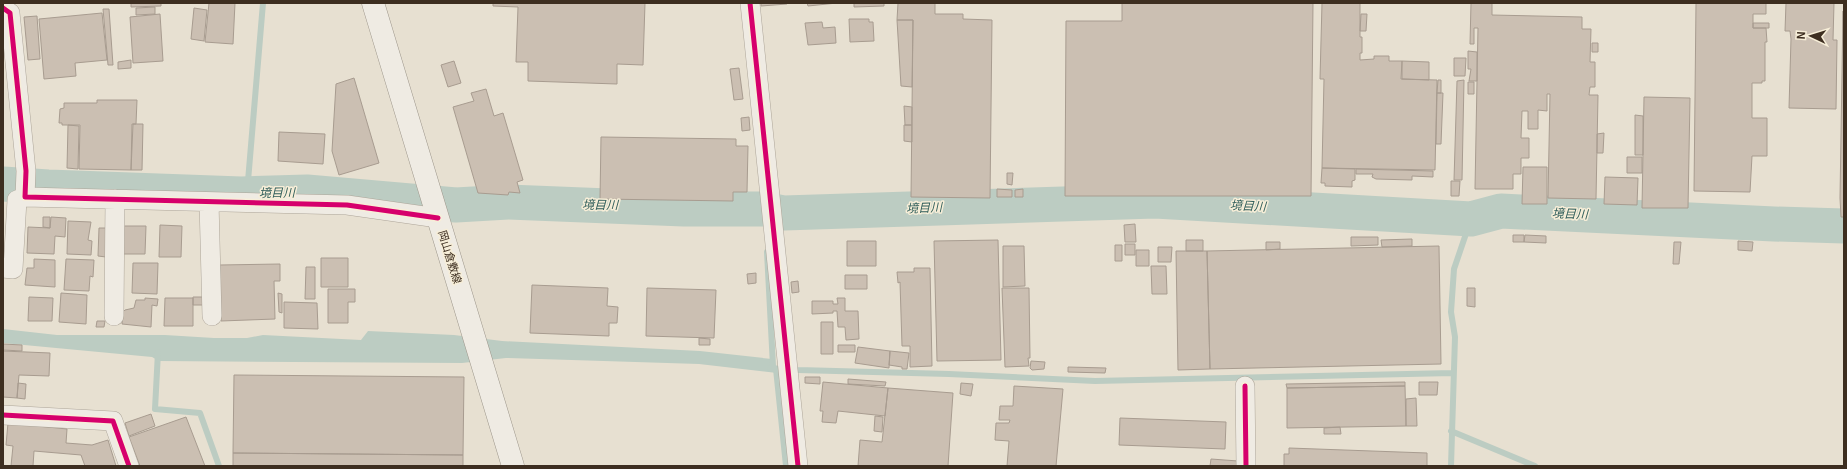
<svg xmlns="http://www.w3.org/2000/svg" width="1847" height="469" font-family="Georgia,'Noto Sans JP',serif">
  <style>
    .water { fill: #bcccc2 }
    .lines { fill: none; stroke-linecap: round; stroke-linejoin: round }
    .stream { stroke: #bcccc2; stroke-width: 6 }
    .river { stroke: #bcccc2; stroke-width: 35 }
    .building { fill: #cbbfb2; stroke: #a89c90 }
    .minor-casing { stroke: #ada599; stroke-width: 20 }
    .secondary-casing { stroke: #9c958a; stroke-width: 23 }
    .minor { stroke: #efebe3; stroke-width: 19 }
    .secondary { stroke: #efebe3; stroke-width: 22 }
    .cycleway-casing { stroke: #f7eed8; stroke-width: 8 }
    .cycleway { stroke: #d6006c; stroke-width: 5 }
    .labels { text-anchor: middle; stroke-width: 3; stroke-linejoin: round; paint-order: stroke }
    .street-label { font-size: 11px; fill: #3d2e20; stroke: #f7eed8 }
    .water-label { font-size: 12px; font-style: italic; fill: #2f5d5a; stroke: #f7eed8 }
  </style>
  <rect width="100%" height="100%" fill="#e7e0d1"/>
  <path class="water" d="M3,329L57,335H165L214,338H247L263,335L361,340L368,331L454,335L502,341L700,351L772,359L773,368L776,369L777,373L699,364L506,358L462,363L159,361L152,357L3,343Z"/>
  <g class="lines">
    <path class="stream" d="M247,193L263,3
      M767,252L773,366
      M158,352L155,409L200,413L219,466
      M770,368L798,370L949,374L1095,381L1453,373
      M776,369L786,466
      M1451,431L1535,466
      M1451,466L1455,337L1451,312L1454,269L1471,219"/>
    <path class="river" d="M3,184L48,187L241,194L307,192L456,205L508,202L684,209H765L784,213L1155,201L1471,219L1501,211L1774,224L1844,226"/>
  </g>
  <path class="building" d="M131,3H161V6L131,7Z
    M209,3H235L233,44L205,42Z
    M493,3H645L643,65L617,64V84L528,81V62H516L518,7L493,6Z
    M761,3H787V4L761,6Z
    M807,3H837L808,6Z
    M854,3H884V6L854,7Z
    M898,3H935V14H963V19L992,20L990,198L911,197L913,20H897Z
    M1122,3H1313L1311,196H1065L1066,21H1122Z
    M1322,3H1360V37H1362V53H1360V60L1374,59V56H1389V61H1402L1401,79L1437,80L1435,170L1322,168L1324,79H1320Z
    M1471,3H1492V15L1582,17V29H1591L1590,62H1595V87H1590L1589,95H1598L1596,199L1548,198L1550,94H1547V111L1538,110V129H1528V111H1522L1521,138H1529V158H1521V174H1513V189H1475L1478,28H1474V44H1470Z
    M1696,3H1766V14H1753V28H1766L1767,42H1765V81H1762V83H1752V118H1767V156H1752L1750,192L1694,191Z
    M1786,3H1834L1833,40H1837L1836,109L1789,108L1791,39L1790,31H1785Z
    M155,7V14L136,15V8Z
    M194,8L207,10L204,41L191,39Z
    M103,9H109L113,65H108Z
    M1843,11L1844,217H1841L1840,198Z
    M102,13L107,60L75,63L76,76L44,79L39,19Z
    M160,14L163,61L133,63L130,17Z
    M1361,14H1367L1366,31H1360Z
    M37,16L40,59L28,60L24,17Z
    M849,19H869V22H873L874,41L850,42Z
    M897,20H913L912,87L901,86Z
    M822,22L823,28L835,27L836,43L808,45L805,23Z
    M1753,23H1769V28H1753Z
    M1592,43H1598V52H1592Z
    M1468,51L1477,52V81H1469L1471,69H1468Z
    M1454,58H1466L1465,76H1454Z
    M131,60V68L118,69V62Z
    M454,61L461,83L448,87L441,65Z
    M1402,61L1429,62V80L1402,79Z
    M739,68L743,99L734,100L730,69Z
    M354,78L379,163L339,175L332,151L336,84Z
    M1438,80H1441V93H1437Z
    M1464,80L1462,180H1454L1457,81Z
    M1468,82H1474V94H1468Z
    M486,89L494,116L503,113L523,180L517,182L520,193L509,192L508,195L478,193L453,107L474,101L471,93Z
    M1437,93H1443L1441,144H1436Z
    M1644,97L1690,98L1688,208H1642Z
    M97,100H137L136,124H132L131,170L79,169L80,125H62V123H59L60,109L64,108V103H97Z
    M904,106L912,107V125H905Z
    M1635,115L1643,116V155H1635Z
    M749,117L750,130L742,131L741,118Z
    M133,124H143L142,170H131Z
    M68,125L79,126L78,169L67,168Z
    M904,125H912V142L904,141Z
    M279,132L325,134L323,164L278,161Z
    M1604,133L1603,153H1597V134Z
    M601,137L736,139V146H748L747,192H733V201L600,199Z
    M1627,157H1642V173H1627Z
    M1523,167H1547V204H1522Z
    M1322,168L1355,169V180L1352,181V187L1325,186V183H1321Z
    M1356,169L1433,171V177L1412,176V180L1376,179L1372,177L1373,174H1356Z
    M1007,173H1013L1012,185L1007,184Z
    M1605,177L1638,178L1637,205L1604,204Z
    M1451,181H1460L1459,196H1451Z
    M997,189L1012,190V197H997Z
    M1023,189V197H1015V190Z
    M43,217H50V228L43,227Z
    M51,217L66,218L65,237L55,236L54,254L27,253L28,227L50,228Z
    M68,221L91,222L88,240L92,241L91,255L67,254Z
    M1135,224L1136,242H1125L1124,225Z
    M160,225L182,226L181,257H159Z
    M124,226H146L145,254H123Z
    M99,228H107L106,257L98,256Z
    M1513,235H1524V242H1513Z
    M1525,235L1546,236V243L1524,242Z
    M1351,237H1378V245L1351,246Z
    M1412,239V246L1382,247L1381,240Z
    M998,240L1001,360L937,361L934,241Z
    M1186,240H1203V251H1186Z
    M847,241H876V266H847Z
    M1738,241L1753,242L1752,251L1738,250Z
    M1266,242H1280V249L1266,250Z
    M1674,242H1681L1679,264H1673Z
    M1125,244H1135V255H1125Z
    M1115,245H1122V261H1115Z
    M1003,246H1024L1025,286L1003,287Z
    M1439,246L1441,364L1210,369L1207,251Z
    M1158,247H1172L1171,262H1158Z
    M1136,250H1149V266H1136Z
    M1176,251H1207L1210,369L1178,370Z
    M321,258H348V287H321Z
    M34,259L55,260V287L25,285L27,268H34Z
    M66,259L94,260L93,277L90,276L89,291L64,290Z
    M133,263H158L157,294L132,293Z
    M280,264V281H274L275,319L221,321L220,265Z
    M1151,266H1166L1167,294H1152Z
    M306,267H315V299H305Z
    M914,268H930L932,366L910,367V346H902L900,282L898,283L897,272H914Z
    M756,273V283L748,284L747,274Z
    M845,275H867V289H845Z
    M798,281L799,292L792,293L791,282Z
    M532,285L608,288L607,306L618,307L617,323H609V336L530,333Z
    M647,288L716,290L714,338L646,336Z
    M1002,288H1029L1030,358H1028L1029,366L1005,367Z
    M1467,288H1475V307L1467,306Z
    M328,289H355V302H348V323H328Z
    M61,293L87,295L86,324L59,322Z
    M278,293L282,294V313L279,312Z
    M29,297L53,298L52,321H28Z
    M193,297H206L207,305H193Z
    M145,298L158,299L157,306L152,305L151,327L122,324L123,312L125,310L134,308L136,300H145Z
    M165,298H193V326H164Z
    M837,298H845V311H858L859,339L846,340L845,327H838L837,311H833V313L812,314V301H833V304H838Z
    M284,302L317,303L318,329L284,328Z
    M97,321H105L104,327H96Z
    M821,322H833V354H821Z
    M699,338L710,339V345H699Z
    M3,344L22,345V351L3,350Z
    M838,345H855V352H838Z
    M858,347L890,351L889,368L855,363Z
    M3,351L50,353L49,376L19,375L17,398L3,397Z
    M890,351L909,353L907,369H902V367L889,365Z
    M1031,361L1045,362L1044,369L1032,370L1030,368Z
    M1068,367L1106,368L1105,373L1068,372Z
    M234,375L464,377L463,455L233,453Z
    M805,377H820V384L805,383Z
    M848,379L886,382L885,386L848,384Z
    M823,382L888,388L885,416L838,411L836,423L822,422L823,411H820Z
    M1405,382V386L1287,388L1286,384Z
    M1419,382H1438L1437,395H1419Z
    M18,383L26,384L25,399L17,398Z
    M961,383L973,384L971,396L960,394Z
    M1014,386L1063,389L1056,466H1007L1009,441L995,440L996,423H1009L1010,420H999L1000,406H1013Z
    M1405,386L1406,426L1287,428V388Z
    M888,388L953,393L948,466H858L860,440L882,442Z
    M1416,398L1417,426H1406V399Z
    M151,414L155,426L129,436L125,423Z
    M875,416L883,417L882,432L874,431Z
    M186,417L205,466H140L129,437Z
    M1120,418L1226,422L1225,449L1119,445Z
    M8,423L67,429L66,443L92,445L108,440L116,466H85L81,455L34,451L33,466H11L13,446L6,445Z
    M1340,427L1341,434H1324V428Z
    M1289,448L1427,453V466H1284V454H1289Z
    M233,453L463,455V466H233Z
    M1211,459L1238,461L1237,466H1210Z"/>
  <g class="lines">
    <defs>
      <path id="minor" d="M750,3L798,466
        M3,8L10,13L26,171L25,197L347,205L438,218
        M209,202L212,316
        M3,268L13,269L17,200L25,197
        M114,316L115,199
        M1245,386L1246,466
        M3,415L113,421L129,466"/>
      <path id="secondary" d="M373,3L513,466"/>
    </defs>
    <use href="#minor" class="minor-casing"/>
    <use href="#secondary" class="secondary-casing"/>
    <use href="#minor" class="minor"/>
    <use href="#secondary" class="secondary"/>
    <defs>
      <path id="cycleway" d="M750,3L798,466
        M3,8L10,13L26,171L25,197L347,205L438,218
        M1245,386L1246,466
        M3,415L113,421L129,466"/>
    </defs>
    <use href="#cycleway" class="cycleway-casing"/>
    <use href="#cycleway" class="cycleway"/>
  </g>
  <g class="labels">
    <g class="street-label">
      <text transform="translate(450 257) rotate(73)" y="4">岡山倉敷線</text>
    </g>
    <g class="water-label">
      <text transform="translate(277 193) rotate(-1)" y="4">境目川</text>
      <text transform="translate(600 205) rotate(1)" y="4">境目川</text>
      <text transform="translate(1248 206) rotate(3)" y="4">境目川</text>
      <text transform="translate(924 208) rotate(-2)" y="4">境目川</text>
      <text transform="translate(1570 214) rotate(2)" y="4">境目川</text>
    </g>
  </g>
  <rect width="1847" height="469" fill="none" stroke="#3d2e20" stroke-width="8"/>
  <g transform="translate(1811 36) rotate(274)" stroke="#f7eed8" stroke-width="3" paint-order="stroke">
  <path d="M0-3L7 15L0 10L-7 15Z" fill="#3d2e20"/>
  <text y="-6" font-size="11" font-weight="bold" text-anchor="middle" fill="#3d2e20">N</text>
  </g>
</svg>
